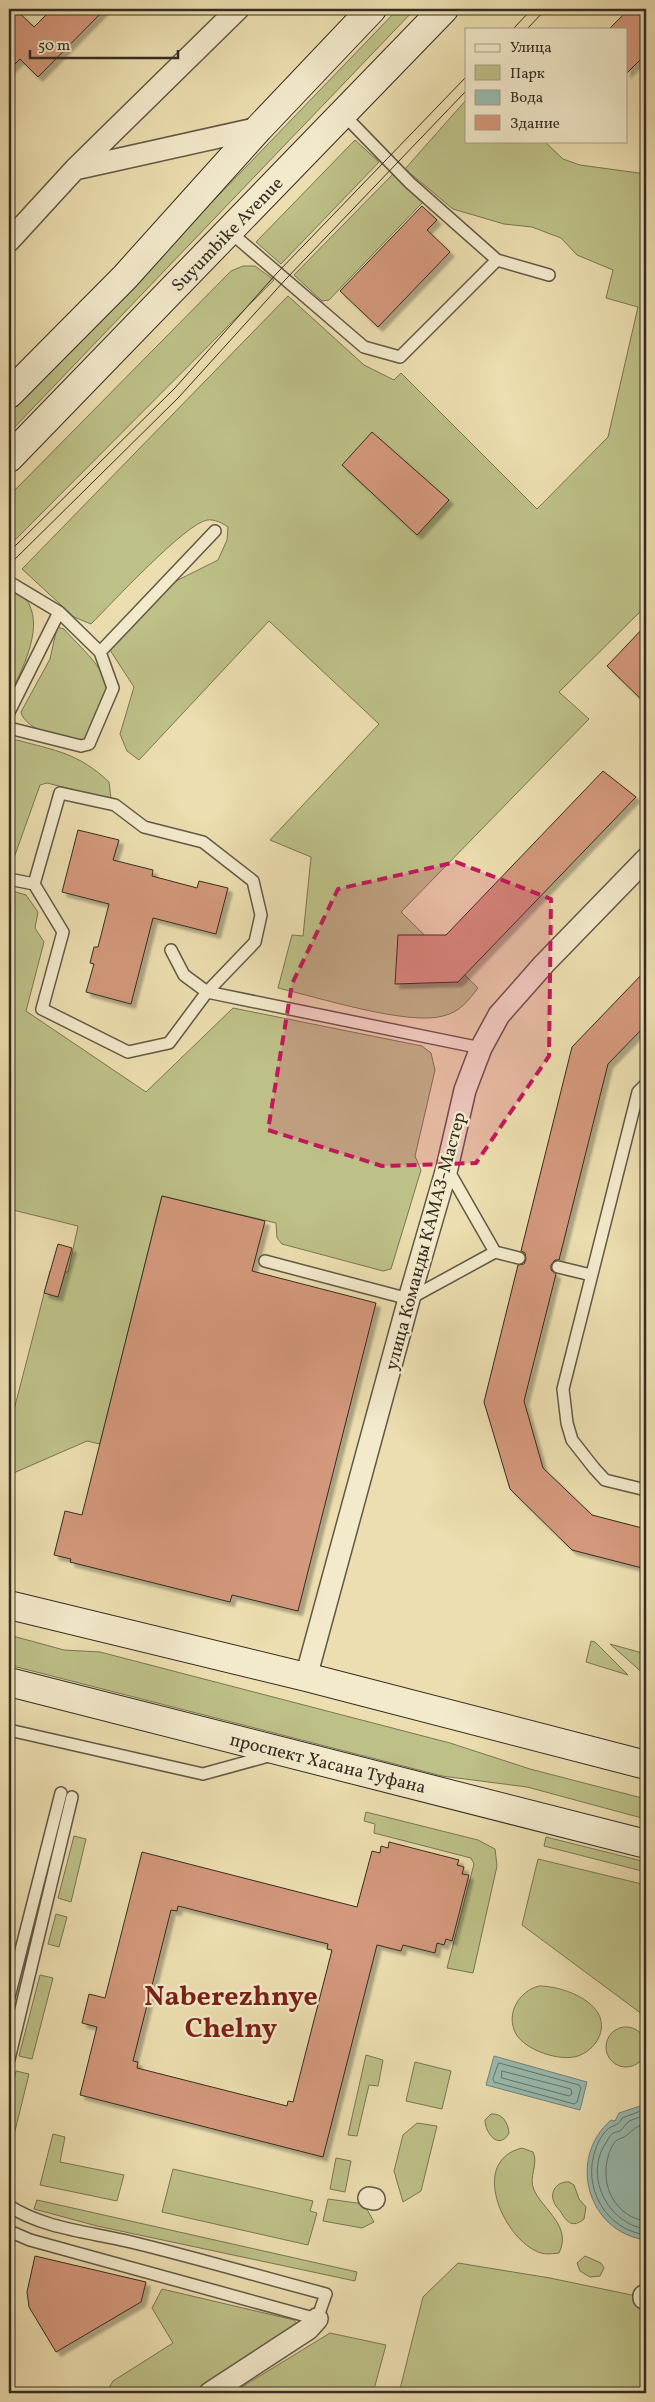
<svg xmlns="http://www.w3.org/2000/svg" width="655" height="2402" font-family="Vollkorn,serif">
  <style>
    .green { fill: #bdc087; stroke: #787654 }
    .water { fill: #99bbb1; stroke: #718278 }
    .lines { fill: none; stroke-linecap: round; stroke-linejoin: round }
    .shore { stroke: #66746a; stroke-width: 1 }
    .building { fill: #d4987c; stroke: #342c22; fill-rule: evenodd; filter: url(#shadow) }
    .lane-casing { stroke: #625846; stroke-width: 14 }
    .street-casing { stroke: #625846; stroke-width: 24 }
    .secondary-casing { stroke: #342c22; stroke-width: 30 }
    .lane { stroke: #f3eacc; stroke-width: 11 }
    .street { stroke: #f3eacc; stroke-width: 21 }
    .secondary { stroke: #f3eacc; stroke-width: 28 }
    .tram { stroke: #342c22; stroke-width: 1 }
    .marked { fill: #c2185b; fill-opacity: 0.2; stroke: #c2185b; stroke-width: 4; stroke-dasharray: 10 6; stroke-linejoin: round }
    .labels { text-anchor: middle; stroke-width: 4.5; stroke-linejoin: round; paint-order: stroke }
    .street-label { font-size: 18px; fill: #342c22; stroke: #f3eacc }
    .town-label { font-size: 28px; font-weight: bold; fill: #7a1f14; stroke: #f3eacc }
  </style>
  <defs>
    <filter id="shadow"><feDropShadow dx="4.5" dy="4.5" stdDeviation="1" flood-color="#0004"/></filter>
  </defs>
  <rect width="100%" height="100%" fill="#ecdeb0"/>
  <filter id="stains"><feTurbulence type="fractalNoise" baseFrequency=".004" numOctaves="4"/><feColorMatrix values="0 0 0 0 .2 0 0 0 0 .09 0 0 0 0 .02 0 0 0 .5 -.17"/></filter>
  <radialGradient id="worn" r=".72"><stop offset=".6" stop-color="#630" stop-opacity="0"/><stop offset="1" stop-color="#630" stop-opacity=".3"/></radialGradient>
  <path class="green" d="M398,9H415L9,433V413Z
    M466,100V141H544L563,159L580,165L646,174V606L559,692L589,719L401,912L478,988C468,1001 460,1012 443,1016C408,1026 317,997 278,988L292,935L303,936L311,857L270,840L379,724L269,621L139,760L127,751L120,734L134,687L108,647L176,581L218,560L227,540L228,527C222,523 215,519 207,520C185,524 111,604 91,624L74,617L22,569L288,296L364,365L394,380L401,373L537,509L608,437L638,307L606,298L613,270L577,255L561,238L532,227L504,224L453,209L405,169Z
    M355,140L379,162L281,264L256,242Z
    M393,174L423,202L329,300L322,301L294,275Z
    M243,266H255L274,280L9,546V496L231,271Z
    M9,585C15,589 25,597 29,604C43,631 21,672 9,696Z
    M57,627L64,629C79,647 111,671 107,697C106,709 92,729 86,740C69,742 25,731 21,712L50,659Z
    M17,740C57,751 78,753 109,782L111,799L47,783L40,785L15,855L9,865V742Z
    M9,890L26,895L38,912L35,928L44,942L26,1011L146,1092L233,1008L422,1046L431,1053L435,1070L415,1156L421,1170L391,1269L383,1271L282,1244L277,1238L276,1223L162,1196L100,1444L87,1441L9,1475V1429L50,1271L68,1272L78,1226L9,1209Z
    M9,1635L64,1650L100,1652L450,1743L530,1769L646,1799V1816L642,1818L527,1787L442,1776L9,1665Z
    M591,1641L595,1642L628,1675L586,1662Z
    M610,1644L646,1654L645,1675Z
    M366,1812L478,1840L495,1849L497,1866L473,1973L447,1968L474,1864L471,1858L374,1833L375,1824L364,1821Z
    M74,1836L86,1839L71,1902L58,1898Z
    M546,1837L646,1862V1872L544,1846Z
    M538,1859L646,1885V2017L522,1925Z
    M56,1914L67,1917L59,1947L48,1944Z
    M40,1975L53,1978L32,2059L19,2056Z
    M539,1986C565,1986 615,2005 598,2039C594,2047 586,2053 578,2056C560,2062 525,2050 516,2034C505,2014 519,1991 539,1986Z
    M606 2047a20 20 0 1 1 40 0a20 20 0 1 1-40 0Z
    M366,2055L383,2060L378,2086L369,2085L357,2136L348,2135Z
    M415,2062L451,2071L442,2109L406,2101Z
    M16,2071L29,2074L13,2139L9,2138V2099Z
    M491,2114C503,2113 508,2123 509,2133C499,2151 485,2133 485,2120Z
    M417,2123L437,2126L421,2191L403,2202L394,2171L403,2135Z
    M53,2134L65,2137L60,2162L124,2175L117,2201L40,2185Z
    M522,2148L533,2152C539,2164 528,2177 534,2190C544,2211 572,2226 559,2253C551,2254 543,2255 536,2251C503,2236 469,2161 522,2148Z
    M336,2158L351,2161L345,2192L330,2189Z
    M173,2169L313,2201L310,2211L317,2213L308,2245L162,2212Z
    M569,2182L574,2185L579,2199L586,2207L584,2219C573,2228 567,2223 561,2212C559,2209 555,2206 554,2202C549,2191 558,2181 569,2182Z
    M328,2199L364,2204L374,2222L362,2228L323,2221Z
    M37,2200L357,2272L355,2281L97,2226L34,2209Z
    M585,2256L601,2263L604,2268L600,2276L590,2277L580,2271L577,2263Z
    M458,2263L550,2278L646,2298V2393H399L423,2297Z
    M162,2289L294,2320L298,2325L296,2334L199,2393H106L113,2381L173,2343L152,2308Z
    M330,2333L386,2345L373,2393H232Z"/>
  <path class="water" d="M494,2056L587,2082L580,2110L486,2085Z
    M646,2104V2240C587,2232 567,2158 611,2120L615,2121L619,2113Z"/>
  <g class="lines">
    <path class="shore" d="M499,2063L579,2085L581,2088L577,2102L574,2104L494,2082L493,2079Z
      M502,2071L571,2089L572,2094L569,2096L502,2078Z
      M646,2109L622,2118C619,2124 618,2124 611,2127C604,2130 598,2142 596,2148C581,2187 606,2230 646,2235
      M646,2116C641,2117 632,2119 628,2122C625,2124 624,2128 620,2131C618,2132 615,2132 613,2133C609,2136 607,2142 604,2146C585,2179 609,2224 646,2229
      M646,2123C637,2126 634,2129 627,2135C624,2138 620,2138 617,2140C613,2143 609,2152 608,2157C600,2185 615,2217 646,2221"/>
  </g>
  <path class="building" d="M9,9H15L34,27L52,9H105L38,77L20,59L9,70Z
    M629,9H646V54L626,74V29H609Z
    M422,206L437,220L427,230L450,252L378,327L340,291Z
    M372,432L449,500L417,535L342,465Z
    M646,625V704L607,666Z
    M603,771L636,797L458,982L395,984L398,935H446Z
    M78,830L119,840L113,860L153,870L152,876L197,888L199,881L228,888L216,934L153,918L131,1004L86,992L94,964L90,963L94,947H98L109,904L62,892Z
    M646,970V1025L608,1064L559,1260H555L551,1265V1270L556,1274L524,1401L543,1468L592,1515L646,1529V1569L572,1550L510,1489L484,1402L518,1265L524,1264L526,1259L525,1253L521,1251L572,1047Z
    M162,1196L265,1221L252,1271L376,1303L298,1611L232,1595L230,1602L70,1562L71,1559L54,1555L65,1511L82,1515Z
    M58,1244L72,1248L58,1297L44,1293Z
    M389,1842L459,1860L457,1865L464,1867L462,1874L469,1875L452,1941L446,1939L444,1945L437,1943L435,1953L403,1945L401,1951L377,1945L323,2157L80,2095L97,2027L82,2023L89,1994L105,1998L142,1852L357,1907L372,1851L380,1853L381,1846L388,1848ZM178,1906L328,1944L327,1949L332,1950L293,2102L288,2101L287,2106L137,2068L138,2062L133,2061L171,1910L177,1911Z
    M35,2256L146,2282L141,2302L56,2352L29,2307L27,2292Z"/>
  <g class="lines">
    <defs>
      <path id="lane" d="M230,232L364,347L400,357L497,260L410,183L343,114
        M497,260L549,275
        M9,582L59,612L9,712
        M59,612L100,652L215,531
        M9,728L81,746L89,744L113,688L100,652
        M9,879L34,884L63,932L42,1009L128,1052L169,1043L207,992L255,942L261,915L253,881L203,842L144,827L115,805L60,793L34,884
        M171,950L184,975L207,992L481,1048
        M646,1084L638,1092L563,1389L567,1423L572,1440L594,1468L605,1480L646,1490
        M447,1168L495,1252
        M265,1261L409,1299L495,1252L519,1258
        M558,1267L591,1275
        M9,1730L203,1774L272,1755
        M9,1997L61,1793
        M9,2059L72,1797
        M9,2206C45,2229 90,2232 131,2242C197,2258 261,2277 326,2294L317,2319L30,2240L9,2231"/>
      <path id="street" d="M75,169L238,9
        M9,241L75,169L259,128
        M306,1677L409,1299L447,1168L465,1090L481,1048L499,1015L544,964L646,859
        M369,2198L374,2199
        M644,2298V2296
        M210,2393L308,2329L317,2319"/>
      <path id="secondary" d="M9,394L125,277L259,128L372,9
        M9,458L444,9
        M9,1605L306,1677L646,1765
        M9,1682L646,1844"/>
    </defs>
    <use href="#lane" class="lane-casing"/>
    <use href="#street" class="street-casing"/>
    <use href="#secondary" class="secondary-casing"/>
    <use href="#lane" class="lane"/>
    <use href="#street" class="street"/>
    <use href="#secondary" class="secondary"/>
    <path class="tram" d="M513,29L532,9
      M527,29L546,9
      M9,552L175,388L277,273L466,77
      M9,565L179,397L285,280L466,91"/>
  </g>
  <path class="marked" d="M456,862L551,899L549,1056L476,1163L382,1166L268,1130L292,984L338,889Z"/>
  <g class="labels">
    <g class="street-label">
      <text transform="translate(227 234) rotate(-46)" y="6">Suyumbike Avenue</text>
      <text transform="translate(425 1241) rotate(-75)" y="6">улица Команды КАМАЗ-Мастер</text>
      <text transform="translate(328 1763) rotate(14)" y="6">проспект Хасана Туфана</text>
    </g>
    <g class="town-label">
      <text x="231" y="2005">Naberezhnye<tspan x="231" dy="32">Chelny</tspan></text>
    </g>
  </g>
  <rect width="655" height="2402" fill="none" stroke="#ecdeb0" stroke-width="30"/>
  <rect x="10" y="10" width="635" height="2382" fill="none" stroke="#342c22" stroke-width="2.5"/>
  <rect x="15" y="15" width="625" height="2372" fill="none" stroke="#342c22"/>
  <rect x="465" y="28" width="162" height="115" fill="#f3eacc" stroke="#a79e88"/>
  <rect x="475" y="44" width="25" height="8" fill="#f3eacc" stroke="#a79e88"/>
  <text x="510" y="52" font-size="15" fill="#342c22">Улица</text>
  <rect x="475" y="65" width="25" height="15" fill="#bdc087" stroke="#a79e88"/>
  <text x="510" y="78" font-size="15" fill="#342c22">Парк</text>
  <rect x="475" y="90" width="25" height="15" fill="#99bbb1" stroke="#a79e88"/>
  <text x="510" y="102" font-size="15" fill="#342c22">Вода</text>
  <rect x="475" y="115" width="25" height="15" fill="#d4987c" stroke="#a79e88"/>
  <text x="510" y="128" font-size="15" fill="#342c22">Здание</text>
  <path d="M30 50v8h148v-8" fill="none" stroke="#342c22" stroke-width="2.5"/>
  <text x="38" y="50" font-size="15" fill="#342c22" stroke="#f3eacc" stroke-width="4" paint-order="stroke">50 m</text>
  <rect width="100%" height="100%" filter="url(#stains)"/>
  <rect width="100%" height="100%" fill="url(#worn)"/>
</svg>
